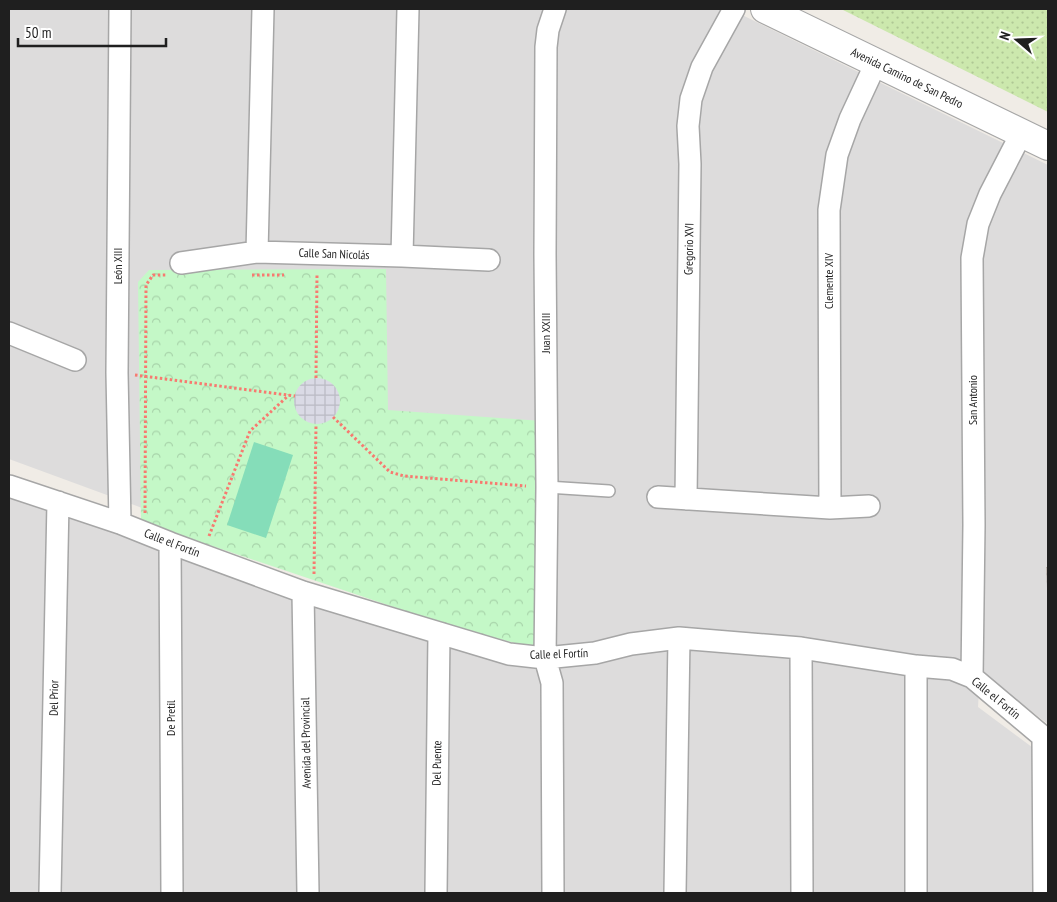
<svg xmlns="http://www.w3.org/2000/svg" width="1057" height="902" font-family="'PT Sans Narrow',sans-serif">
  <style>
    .residential { fill: #dddcdc }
    .grass { fill: url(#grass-dots) }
    .park { fill: url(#park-crowns) }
    .pitch { fill: #85ddb9 }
    .plaza { fill: url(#plaza-grid) }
    .building { fill: url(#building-back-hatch); filter: url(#shadow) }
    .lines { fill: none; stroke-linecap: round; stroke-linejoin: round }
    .service-casing { stroke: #a6a6a6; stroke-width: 14 }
    .minor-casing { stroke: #a6a6a6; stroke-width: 24 }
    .tertiary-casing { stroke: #a6a6a6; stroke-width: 30 }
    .path { stroke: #f77a70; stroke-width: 3; stroke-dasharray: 2.5 2.5; stroke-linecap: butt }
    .service { stroke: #fff; stroke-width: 11 }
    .minor { stroke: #fff; stroke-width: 21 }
    .tertiary { stroke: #fff; stroke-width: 28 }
    .labels { text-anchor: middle; stroke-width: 4; stroke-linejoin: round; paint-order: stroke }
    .street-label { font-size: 12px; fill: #1f1f1f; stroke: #fff }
  </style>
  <defs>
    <pattern id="grass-dots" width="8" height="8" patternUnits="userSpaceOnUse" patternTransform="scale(1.25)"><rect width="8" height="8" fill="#cce8ad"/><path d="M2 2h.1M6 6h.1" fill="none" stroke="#afc794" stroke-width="1.8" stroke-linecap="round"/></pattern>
    <pattern id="park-crowns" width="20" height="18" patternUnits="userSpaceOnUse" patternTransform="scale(1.25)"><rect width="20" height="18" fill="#c4f8c7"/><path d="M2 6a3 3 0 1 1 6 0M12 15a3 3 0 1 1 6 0" fill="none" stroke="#a8d4aa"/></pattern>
    <pattern id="plaza-grid" width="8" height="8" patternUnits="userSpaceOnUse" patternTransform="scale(1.25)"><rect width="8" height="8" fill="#dadae5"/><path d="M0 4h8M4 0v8" fill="none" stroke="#bbbbc4"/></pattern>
    <pattern id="building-back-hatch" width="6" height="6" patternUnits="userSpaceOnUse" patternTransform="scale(1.25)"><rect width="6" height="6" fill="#c0b8b2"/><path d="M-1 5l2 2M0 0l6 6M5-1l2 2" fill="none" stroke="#a59e99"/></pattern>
    <filter id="shadow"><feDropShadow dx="4.5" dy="4.5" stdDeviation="1" flood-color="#0004"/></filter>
  </defs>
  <rect width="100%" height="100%" fill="#f0ece6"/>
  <path class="residential" d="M9,9H730L1048,165V724L980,672L978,707L1048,759V893H9V496L544,671L548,625L145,509L9,459Z"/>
  <path class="grass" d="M841,9H1048V112Z"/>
  <path class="park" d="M386,269L388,410L542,421L539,640L534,648L453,627L141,522L138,282L149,270Z"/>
  <path class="pitch" d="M254,442L293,455L266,538L227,525Z"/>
  <path class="plaza" d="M294 401a23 23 0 1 1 46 0a23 23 0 1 1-46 0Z"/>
  <path class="building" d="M1046,567H1048V588H1047Z"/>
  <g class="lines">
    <defs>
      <path id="service" d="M547,487L609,491"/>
      <path id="minor" d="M120,9L117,373L120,523
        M257,252L263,9
        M402,256L408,9
        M181,263L257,252L402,256L489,260
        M9,333L75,360
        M9,486L120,523L170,543L303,592L509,654L545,658L595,653L631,644L679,638L801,648L916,666L952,669L972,677L1048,741
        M658,497L830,508L869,506
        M686,499L690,164L688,126L691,99L702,67L734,9
        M830,508L829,210L837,155L850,119L876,63
        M170,543L172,893
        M303,592L308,893
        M801,648L802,893
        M972,677L974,525L972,258L978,224L990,194L1021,134
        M1043,737L1044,893
        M50,893L58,502
        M436,893L439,633
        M553,893L552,683L545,658L547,487L545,254L546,47L548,30L555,9
        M675,893L679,638
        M916,893V666"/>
      <path id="tertiary" d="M765,9L1048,146"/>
    </defs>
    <use href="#service" class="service-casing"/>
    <use href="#minor" class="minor-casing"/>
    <use href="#tertiary" class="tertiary-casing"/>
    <path class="path" d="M252,275H284
      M135,375L295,396
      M316,378L317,274
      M333,417L390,472L404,476L526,486
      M145,513L146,285L153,275H166
      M209,536L250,431L289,395
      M314,574L316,424"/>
    <use href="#service" class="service"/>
    <use href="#minor" class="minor"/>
    <use href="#tertiary" class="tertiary"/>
  </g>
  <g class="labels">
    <g class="street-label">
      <text transform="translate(907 78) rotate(26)" y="4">Avenida Camino de San Pedro</text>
      <text transform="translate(689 249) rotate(-89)" y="4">Gregorio XVI</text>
      <text transform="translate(334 254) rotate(2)" y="4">Calle San Nicolás</text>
      <text transform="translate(118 266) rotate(-90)" y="4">León XIII</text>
      <text transform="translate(829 281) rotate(-90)" y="4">Clemente XIV</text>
      <text transform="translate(546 333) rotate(-90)" y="4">Juan XXIII</text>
      <text transform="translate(973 400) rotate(-90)" y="4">San Antonio</text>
      <text transform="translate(172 543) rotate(21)" y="4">Calle el Fortín</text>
      <text transform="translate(559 654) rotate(-2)" y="4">Calle el Fortín</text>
      <text transform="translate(54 698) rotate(-89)" y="4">Del Prior</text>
      <text transform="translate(996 698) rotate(39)" y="4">Calle el Fortín</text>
      <text transform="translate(171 718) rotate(-90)" y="4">De Pretil</text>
      <text transform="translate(306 743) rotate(-91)" y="4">Avenida del Provincial</text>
      <text transform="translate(437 763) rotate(-89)" y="4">Del Puente</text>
    </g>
  </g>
  <rect width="1057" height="902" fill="none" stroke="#1f1f1f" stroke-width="20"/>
  <g transform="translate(1017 40) rotate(289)" stroke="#ffffff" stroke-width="4" paint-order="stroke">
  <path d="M0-4L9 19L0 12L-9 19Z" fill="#1f1f1f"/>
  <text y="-8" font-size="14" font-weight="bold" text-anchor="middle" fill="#1f1f1f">N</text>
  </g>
  <path d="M18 38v8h148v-8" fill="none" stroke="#1f1f1f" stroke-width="2.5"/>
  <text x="25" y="38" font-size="15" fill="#1f1f1f" stroke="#ffffff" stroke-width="4" paint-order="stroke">50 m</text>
</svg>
